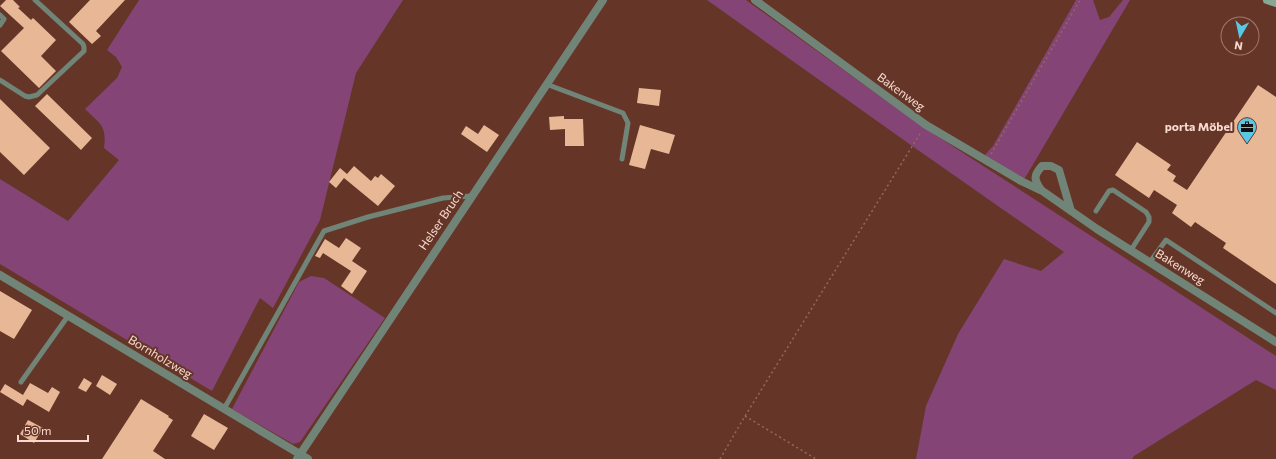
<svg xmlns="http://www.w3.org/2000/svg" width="1276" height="459" font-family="Commissioner,sans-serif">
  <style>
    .green { fill: #844475 }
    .building { fill: #e8b896 }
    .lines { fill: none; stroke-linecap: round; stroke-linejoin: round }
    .path { stroke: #936a5d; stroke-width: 1.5; stroke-dasharray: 2 3; stroke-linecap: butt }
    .lane { stroke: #708577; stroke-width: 5 }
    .street { stroke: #708577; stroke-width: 8 }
    .secondary { stroke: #86a892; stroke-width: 8 }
    .labels { text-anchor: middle; stroke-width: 4; stroke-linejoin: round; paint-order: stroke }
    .street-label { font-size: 12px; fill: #f8dad1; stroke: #653628 }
    .poi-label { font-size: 12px; font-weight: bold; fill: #f8dad1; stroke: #653628; text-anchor: end }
  </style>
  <rect width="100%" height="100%" fill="#653628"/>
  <path class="green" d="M139,0H403L356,73L320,220L273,308L260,298L212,391L0,264V179L68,221L119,160L104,148C107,125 100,124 85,109L117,78L122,67L116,57L107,50Z
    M707,0H746L920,125L1276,356V390L1256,380L1134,456L1132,459H916L926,406L958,334L1004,259L1041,271L1064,252L915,148Z
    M1076,0H1093L1100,20L1109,17L1123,0H1130L1025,178L1023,179L984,156L993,146Z
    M311,276L324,278L385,318L300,442L293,444L232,409L299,282Z"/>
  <path class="building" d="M6,0H13L20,7L18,8L31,20L33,18L56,40L41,56L56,71L39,88L1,51L24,28L0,6Z
    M90,0H125L96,31L101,36L92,44L69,22Z
    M1258,85L1276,97V284L1223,248L1226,243L1195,222L1191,227L1172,213L1177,205L1154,190L1149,198L1115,175L1137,142L1171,165L1167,170L1176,176L1173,181L1187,190Z
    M639,88L661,90L659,106L637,103Z
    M47,94L92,138L81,150L35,106Z
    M0,99L50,148L24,175L0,152Z
    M564,116V119H583L584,146H565V129L550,130L549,117Z
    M484,125L499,135L487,152L461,134L466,126L478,134Z
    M640,125L675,135L669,154L651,149L645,169L629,165Z
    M354,166L371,181L375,176L378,178L381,174L395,186L378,206L344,178L336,188L329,182L340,168L347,174Z
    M346,238L361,248L352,261L367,271L352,294L341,286L351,271L323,253L320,258L315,256L325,239L339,248Z
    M0,291L32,310L14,339L0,331Z
    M102,375L117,384L110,395L96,386Z
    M84,378L92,383L86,392L78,388Z
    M30,383L48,393L52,387L60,392L49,412L27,399L23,406L0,392L5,384L23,395Z
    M141,399L169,416L168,417L173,420L153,451L165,459H102Z
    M204,414L228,428L214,450L191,436Z
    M28,420L43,428L34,443L20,434Z"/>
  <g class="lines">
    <path class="path" d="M991,154L1080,0
      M745,416L816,459
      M720,459L745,416L921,132"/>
    <path class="lane" d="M0,15L4,19L0,25
      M0,80L25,96L29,97L37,95L84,51V47L83,44L35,0
      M546,84L623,113L628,123L622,159
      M1096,211L1109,191L1113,190L1146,212L1149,217V222L1131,250
      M1150,262L1166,240L1276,313
      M21,382L68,316
      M224,409L324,231L368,217L443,198L471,196"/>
    <path class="street" d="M755,0L926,125L1021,181L1040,190
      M1071,211L1059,170L1051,166H1042C1033,176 1034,179 1041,190L1097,229L1276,342
      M0,275L308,459
      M297,459L603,0"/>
    <path class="secondary" d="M1267,0L1276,3"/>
  </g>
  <defs>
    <symbol id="office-pin" viewBox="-11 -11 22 30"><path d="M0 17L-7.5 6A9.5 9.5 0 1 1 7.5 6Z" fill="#59c8e4" stroke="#653628"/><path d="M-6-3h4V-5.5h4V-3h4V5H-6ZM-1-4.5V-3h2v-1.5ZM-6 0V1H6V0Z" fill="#111"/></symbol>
  </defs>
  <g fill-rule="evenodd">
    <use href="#office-pin" x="1236" y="116" width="22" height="30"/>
  </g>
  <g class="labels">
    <g class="street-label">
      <text transform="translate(901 92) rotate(36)" y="4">Bakenweg</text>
      <text transform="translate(441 220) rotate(-56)" y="4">Helser Bruch</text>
      <text transform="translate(1180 267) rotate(32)" y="4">Bakenweg</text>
      <text transform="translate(160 357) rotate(31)" y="4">Bornholzweg</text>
    </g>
    <g class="poi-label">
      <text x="1233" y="131">porta Möbel</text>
    </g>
  </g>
  <g transform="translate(1240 36) rotate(189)"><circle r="19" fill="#653628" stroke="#a0786c"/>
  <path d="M0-3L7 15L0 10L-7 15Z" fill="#59c8e4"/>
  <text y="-6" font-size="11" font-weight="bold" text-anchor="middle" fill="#f8dad1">N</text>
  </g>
  <path d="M18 435v6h70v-6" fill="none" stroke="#f8dad1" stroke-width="2"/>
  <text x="24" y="435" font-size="12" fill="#f8dad1" stroke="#653628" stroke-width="3" paint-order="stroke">50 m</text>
</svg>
